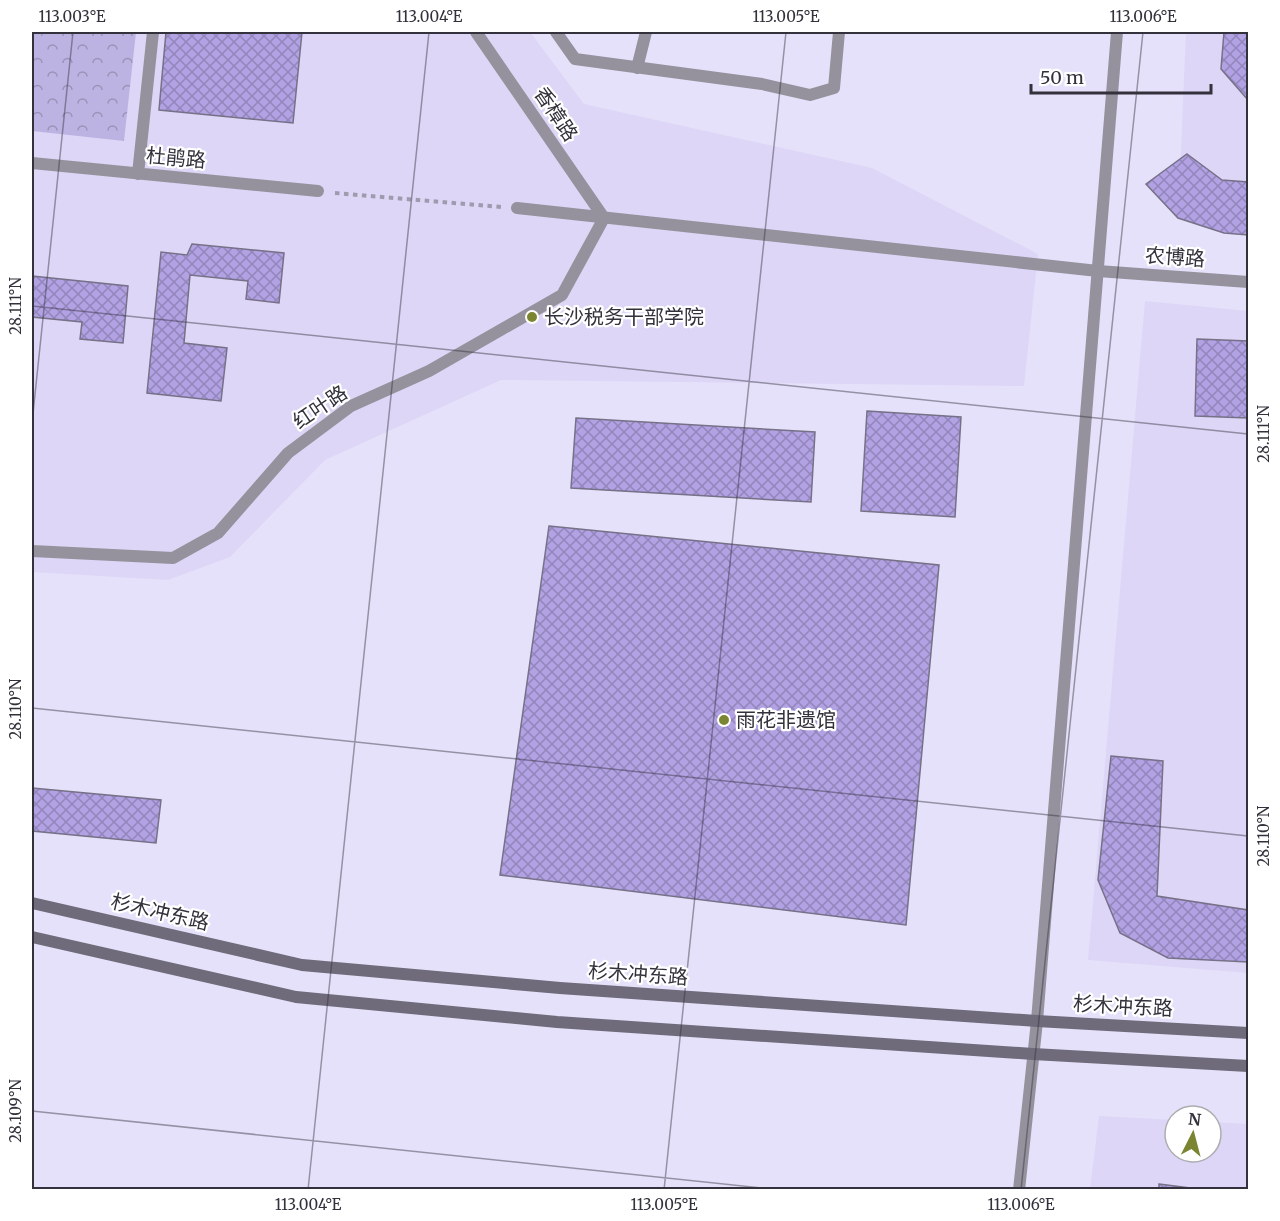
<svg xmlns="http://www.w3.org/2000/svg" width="1280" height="1221" font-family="Merriweather,'Noto Sans SC',serif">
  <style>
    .built { fill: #ddd6f6 }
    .park { fill: url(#park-crowns) }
    .building { fill: url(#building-cross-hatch); stroke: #767187; stroke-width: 1.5 }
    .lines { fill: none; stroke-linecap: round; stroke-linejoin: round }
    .path { stroke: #9f9bae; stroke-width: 4; stroke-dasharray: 4.5 4.5; stroke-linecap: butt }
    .minor { stroke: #95929d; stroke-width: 12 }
    .tertiary { stroke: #95929d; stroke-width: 12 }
    .secondary { stroke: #6f6b7a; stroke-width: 12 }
    .ticks { fill: none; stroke: #33313b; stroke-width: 1.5; stroke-opacity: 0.45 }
    .poi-dot { fill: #7b8531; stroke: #fff; stroke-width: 2 }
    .labels { text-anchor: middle; stroke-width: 4.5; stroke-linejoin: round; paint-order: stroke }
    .street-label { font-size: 20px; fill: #33313b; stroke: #fff }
    .poi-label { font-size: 20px; fill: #33313b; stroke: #fff; text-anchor: start }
    .neatline { fill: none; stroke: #33313b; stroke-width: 2 }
    .ticks-label { font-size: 15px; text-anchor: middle; fill: #33313b }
  </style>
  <defs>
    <pattern id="park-crowns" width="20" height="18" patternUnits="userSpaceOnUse" patternTransform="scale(1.5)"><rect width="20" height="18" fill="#bdb3e2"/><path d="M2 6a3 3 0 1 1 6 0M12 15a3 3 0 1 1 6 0" fill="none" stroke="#9a92b8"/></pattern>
    <pattern id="building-cross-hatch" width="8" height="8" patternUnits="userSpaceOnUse" patternTransform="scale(1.5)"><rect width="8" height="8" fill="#b2a2e4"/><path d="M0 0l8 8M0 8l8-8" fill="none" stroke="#9185ba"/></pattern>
  </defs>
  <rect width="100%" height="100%" fill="#e6e1fa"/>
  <path class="built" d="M32,32H530L584,104L872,168L1038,254L1024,386L501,380L325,460L230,557L168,580L32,572Z
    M1186,32H1248V224L1178,218Z
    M1145,301L1248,311V973L1088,960Z
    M1099,1116L1175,1120V1152H1211V1122L1248,1124V1189L1090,1190Z"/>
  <path class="park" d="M32,32H136L124,141L32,131Z"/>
  <path class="building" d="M166,32H302L293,123L159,110Z
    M1224,32H1248V100L1221,69Z
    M1187,154L1222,180L1248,182V235L1224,233L1178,218L1146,184Z
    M192,244L284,253L279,303L246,299L248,281L190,275L184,343L227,348L221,401L147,393L161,252L187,255Z
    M32,276L128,286L123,343L80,339L82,322L32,317Z
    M1197,339L1248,341V418L1195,416Z
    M867,411L961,417L955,517L861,511Z
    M576,418L815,432L811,502L571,488Z
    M549,526L939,565L906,925L500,875Z
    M1111,756L1163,761L1157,896L1248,910V962L1168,958L1120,933L1098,880Z
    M32,788L161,800L156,843L32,831Z
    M1159,1184L1206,1190H1159Z"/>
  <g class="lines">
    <path class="path" d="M335,193L501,207"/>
    <path class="minor" d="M556,32L575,59L762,84L810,95L834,88L839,32
      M637,68L646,32
      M32,163L318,191
      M138,174L153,32
      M517,208L1098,271L1248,282
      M32,551L173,558L218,533L288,453L351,406L429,371L562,295L604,218L476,32"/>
    <path class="tertiary" d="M1019,1190L1037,1021L1117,32"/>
    <path class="secondary" d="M32,903L302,965L560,988L1037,1021L1248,1033
      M32,937L296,997L557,1022L1033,1054L1248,1066"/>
  </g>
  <path class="ticks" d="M1246,32H1248M32,306L1248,434M32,423L73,32M32,708L1248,836M32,1111L781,1190M308,1190L429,32M664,1190L786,32M1021,1190L1143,32"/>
  <g class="poi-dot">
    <circle cx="532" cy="317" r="6"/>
    <circle cx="724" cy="720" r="6"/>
  </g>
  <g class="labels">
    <g class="street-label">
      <text transform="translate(556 114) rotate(56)" y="7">香樟路</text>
      <text transform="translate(176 158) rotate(5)" y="7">杜鹃路</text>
      <text transform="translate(1175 257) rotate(4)" y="7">农博路</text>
      <text transform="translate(320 407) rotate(-34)" y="7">红叶路</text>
      <text transform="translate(160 912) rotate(13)" y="7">杉木冲东路</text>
      <text transform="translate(638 974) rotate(4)" y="7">杉木冲东路</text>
      <text transform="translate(1123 1006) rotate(3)" y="7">杉木冲东路</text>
    </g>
    <g class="poi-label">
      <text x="544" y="324">长沙税务干部学院</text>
      <text x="736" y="727">雨花非遗馆</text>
    </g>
  </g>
  <rect width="1280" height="1221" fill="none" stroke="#ffffff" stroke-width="66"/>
  <g transform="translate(1193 1134) rotate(6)"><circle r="28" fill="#ffffff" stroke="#adadb1" stroke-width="1.5"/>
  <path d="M0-4.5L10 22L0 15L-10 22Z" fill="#7b8531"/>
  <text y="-9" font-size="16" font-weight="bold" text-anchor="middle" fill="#33313b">N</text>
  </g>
  <path d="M1031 84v9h180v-9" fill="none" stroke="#33313b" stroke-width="3"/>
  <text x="1040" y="84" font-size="18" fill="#33313b" stroke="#ffffff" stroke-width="4.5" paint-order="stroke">50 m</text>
  <rect x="33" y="33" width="1214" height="1155" class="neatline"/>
  <g class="ticks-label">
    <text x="72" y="22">113.003°E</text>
    <text x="429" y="22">113.004°E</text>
    <text x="786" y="22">113.005°E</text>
    <text x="1143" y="22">113.006°E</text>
    <text transform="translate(16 306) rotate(-90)" y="5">28.111°N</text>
    <text transform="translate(1264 434) rotate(-90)" y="5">28.111°N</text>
    <text transform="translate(16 709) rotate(-90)" y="5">28.110°N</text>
    <text transform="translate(1264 836) rotate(-90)" y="5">28.110°N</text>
    <text transform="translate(16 1111) rotate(-90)" y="5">28.109°N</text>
    <text x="308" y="1210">113.004°E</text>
    <text x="664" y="1210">113.005°E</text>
    <text x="1021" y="1210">113.006°E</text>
  </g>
</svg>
